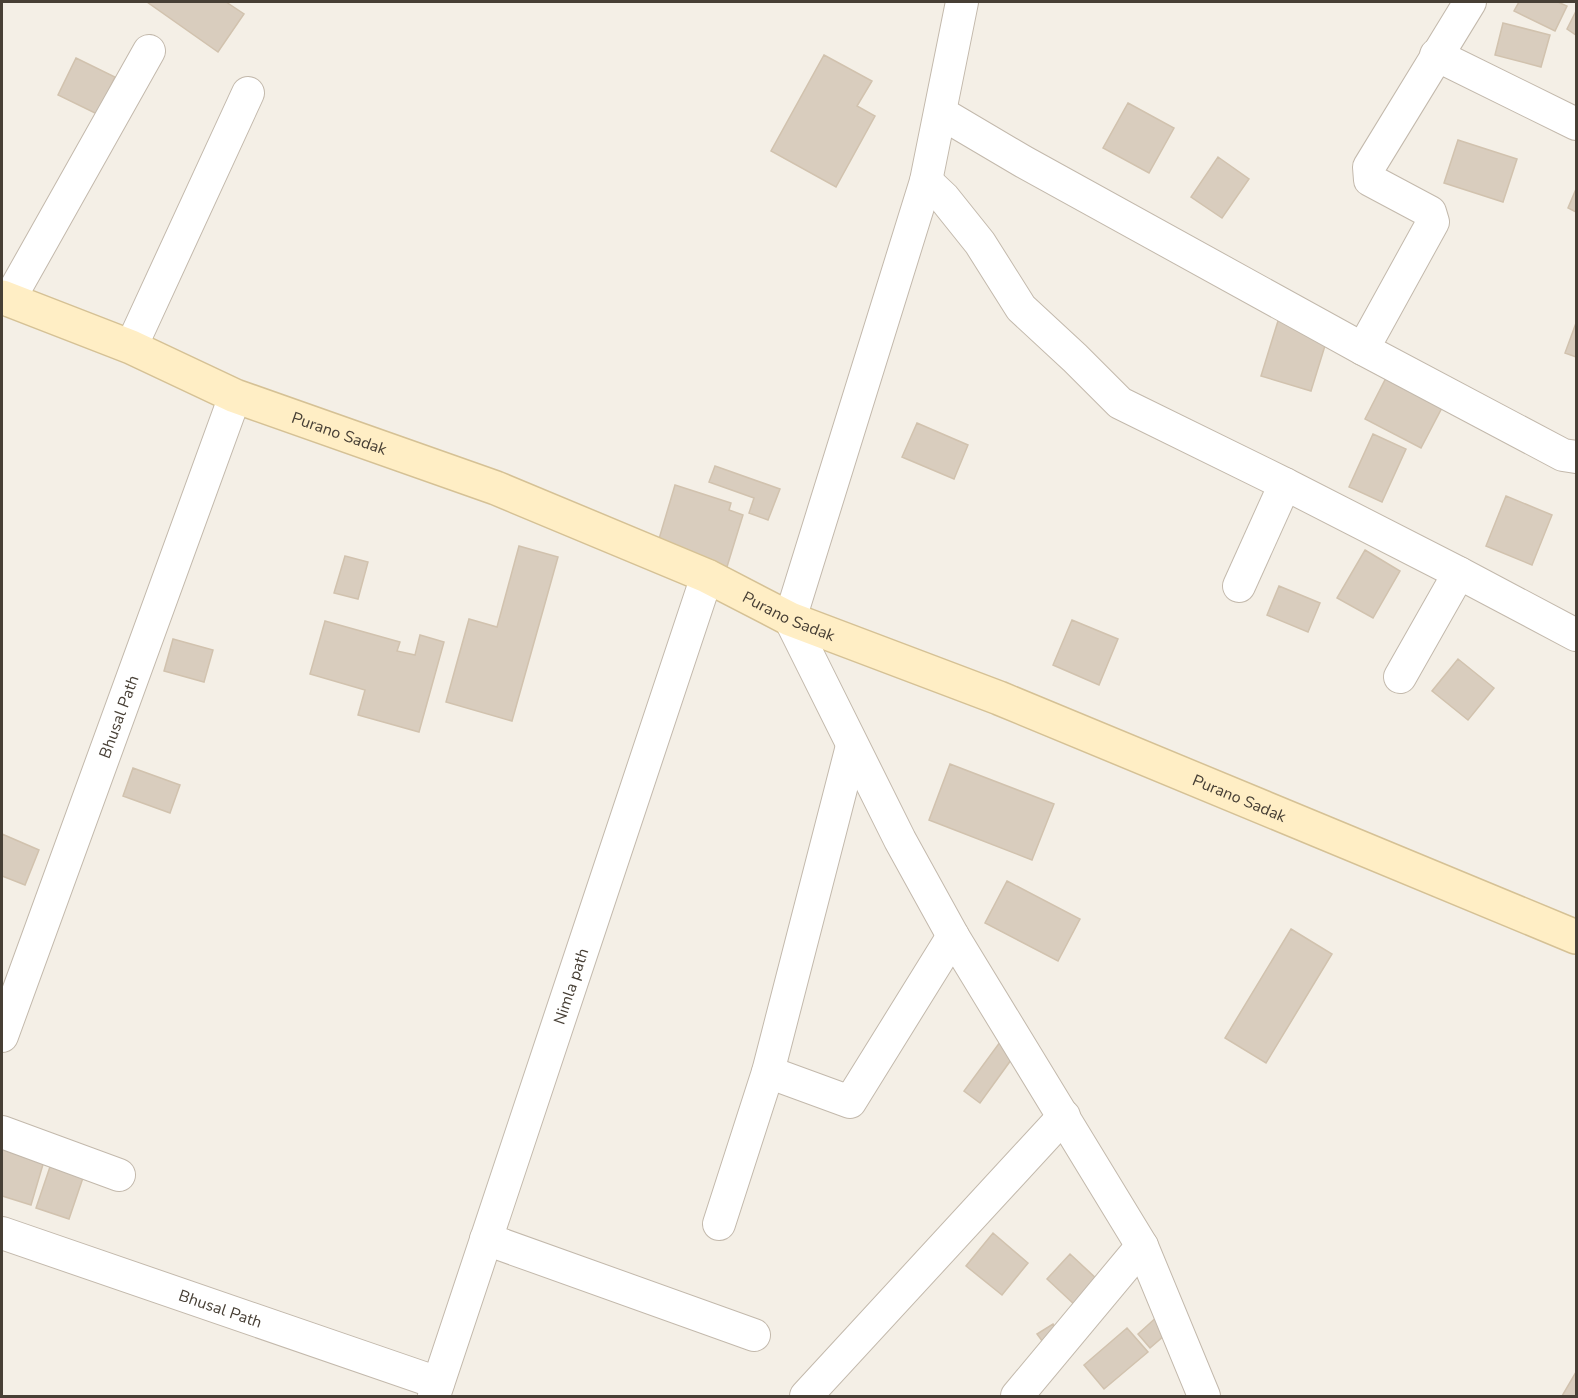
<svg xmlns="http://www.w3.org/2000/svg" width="1578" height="1398" font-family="'Nunito Sans',sans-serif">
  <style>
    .building { fill: #d9cdbe; stroke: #d1c2ae; stroke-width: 1.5 }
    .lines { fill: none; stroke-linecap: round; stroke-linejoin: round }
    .street-casing { stroke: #c3b9ac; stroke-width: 34 }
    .secondary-casing { stroke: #d5c195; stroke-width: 36 }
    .street { stroke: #fff; stroke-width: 32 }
    .secondary { stroke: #ffeec5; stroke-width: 33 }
    .labels { text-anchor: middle; stroke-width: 5; stroke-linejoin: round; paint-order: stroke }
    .street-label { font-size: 16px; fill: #473f35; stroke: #fff }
  </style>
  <rect width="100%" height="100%" fill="#f4efe6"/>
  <path class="building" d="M147,2H226L244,14L218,52Z
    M1519,2H1558L1567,6L1555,31L1514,11Z
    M1576,11V35L1567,29Z
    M1503,23L1550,35L1541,67L1495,55Z
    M824,55L872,81L857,106L875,116L836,187L771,151Z
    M76,58L115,77L97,114L58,95Z
    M1128,103L1174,128L1149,173L1103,148Z
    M1458,140L1517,159L1503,202L1444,183Z
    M1218,157L1249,179L1222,218L1191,197Z
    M1576,189V212L1568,208Z
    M1278,321L1328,336L1311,391L1261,376Z
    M1576,323V357L1565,353Z
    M1389,372L1446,400L1421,448L1365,419Z
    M917,423L968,445L954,479L902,457Z
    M1373,434L1406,449L1382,502L1349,487Z
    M715,466L780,489L768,520L749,513L754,498L709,482Z
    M675,485L731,503L729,510L743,515L726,570L656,549Z
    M1506,496L1552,515L1532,565L1486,546Z
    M519,546L558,557L512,721L446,702L469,619L497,627Z
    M1365,550L1400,571L1373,618L1337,598Z
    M345,556L368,562L358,599L334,593Z
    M1279,586L1320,603L1308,632L1267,615Z
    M1072,620L1118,639L1099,685L1053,665Z
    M325,621L400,642L397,651L415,655L420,635L444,642L419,732L358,715L365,690L310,674Z
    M173,639L213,650L204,682L164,671Z
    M1458,659L1494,688L1468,720L1432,691Z
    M950,764L1054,804L1032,860L929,820Z
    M133,768L180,785L170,813L123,796Z
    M2,834L39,850L25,885L2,876Z
    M1007,881L1080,919L1058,961L985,923Z
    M1291,929L1332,954L1266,1063L1225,1038Z
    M1003,1038L1019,1049L980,1103L964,1091Z
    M2,1148L44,1161L31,1205L2,1196Z
    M53,1158L86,1169L69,1219L36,1208Z
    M993,1233L1028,1263L1002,1295L966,1266Z
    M1070,1254L1099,1281L1076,1306L1047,1279Z
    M1160,1314L1180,1322L1150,1348L1138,1334Z
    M1053,1324L1063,1339L1048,1349L1037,1334Z
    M1127,1328L1148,1352L1104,1389L1084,1365Z
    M1576,1372V1396H1562Z"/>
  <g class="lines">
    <defs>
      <g id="street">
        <path d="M962,2L926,181L790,619L900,840L953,936L1142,1246L1204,1396"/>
        <path d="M1436,55L1576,124"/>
        <path d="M941,113L1024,162L1363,349L1563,455L1576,457"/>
        <path d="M926,181L944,198L980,243L1021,308L1075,358L1120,403L1285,484L1459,573L1576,635"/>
        <path d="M9,300L149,51"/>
        <path d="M131,347L248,93"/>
        <path d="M1363,349L1433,222L1430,212L1370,180L1369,167L1470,2"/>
        <path d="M1239,586L1285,484"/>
        <path d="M1400,677L1459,573"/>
        <path id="s1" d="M2,1036L235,396"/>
        <path d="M768,1072L850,1102L953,936"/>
        <path d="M2,1132L119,1175"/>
        <path d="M719,1224L768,1072L852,746"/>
        <path id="s2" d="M2,1233L438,1383"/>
        <path d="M486,1239L754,1335"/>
        <path id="s3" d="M434,1396L707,576"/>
        <path d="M806,1396L1064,1116"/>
        <path d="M1017,1396L1142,1246"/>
      </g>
      <g id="secondary">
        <path id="s4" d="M2,297L131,347L235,396L496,488L707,576L790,619L999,698L1576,937"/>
      </g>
    </defs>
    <use href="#street" class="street-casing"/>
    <use href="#secondary" class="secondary-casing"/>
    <use href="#street" class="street"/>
    <use href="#secondary" class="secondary"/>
  </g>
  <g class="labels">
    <g class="street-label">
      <text dy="6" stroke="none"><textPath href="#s4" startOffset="364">Purano Sadak</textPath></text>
      <text dy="6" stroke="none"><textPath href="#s4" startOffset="850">Purano Sadak</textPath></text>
      <text dy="6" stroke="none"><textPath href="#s1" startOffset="340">Bhusal Path</textPath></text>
      <text dy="6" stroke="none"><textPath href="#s4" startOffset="1336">Purano Sadak</textPath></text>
      <text dy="6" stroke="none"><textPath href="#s3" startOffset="432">Nimla path</textPath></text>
      <text dy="6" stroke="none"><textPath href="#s2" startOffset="231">Bhusal Path</textPath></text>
    </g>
  </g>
  <rect width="1578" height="1398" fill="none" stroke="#473f35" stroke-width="6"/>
</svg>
